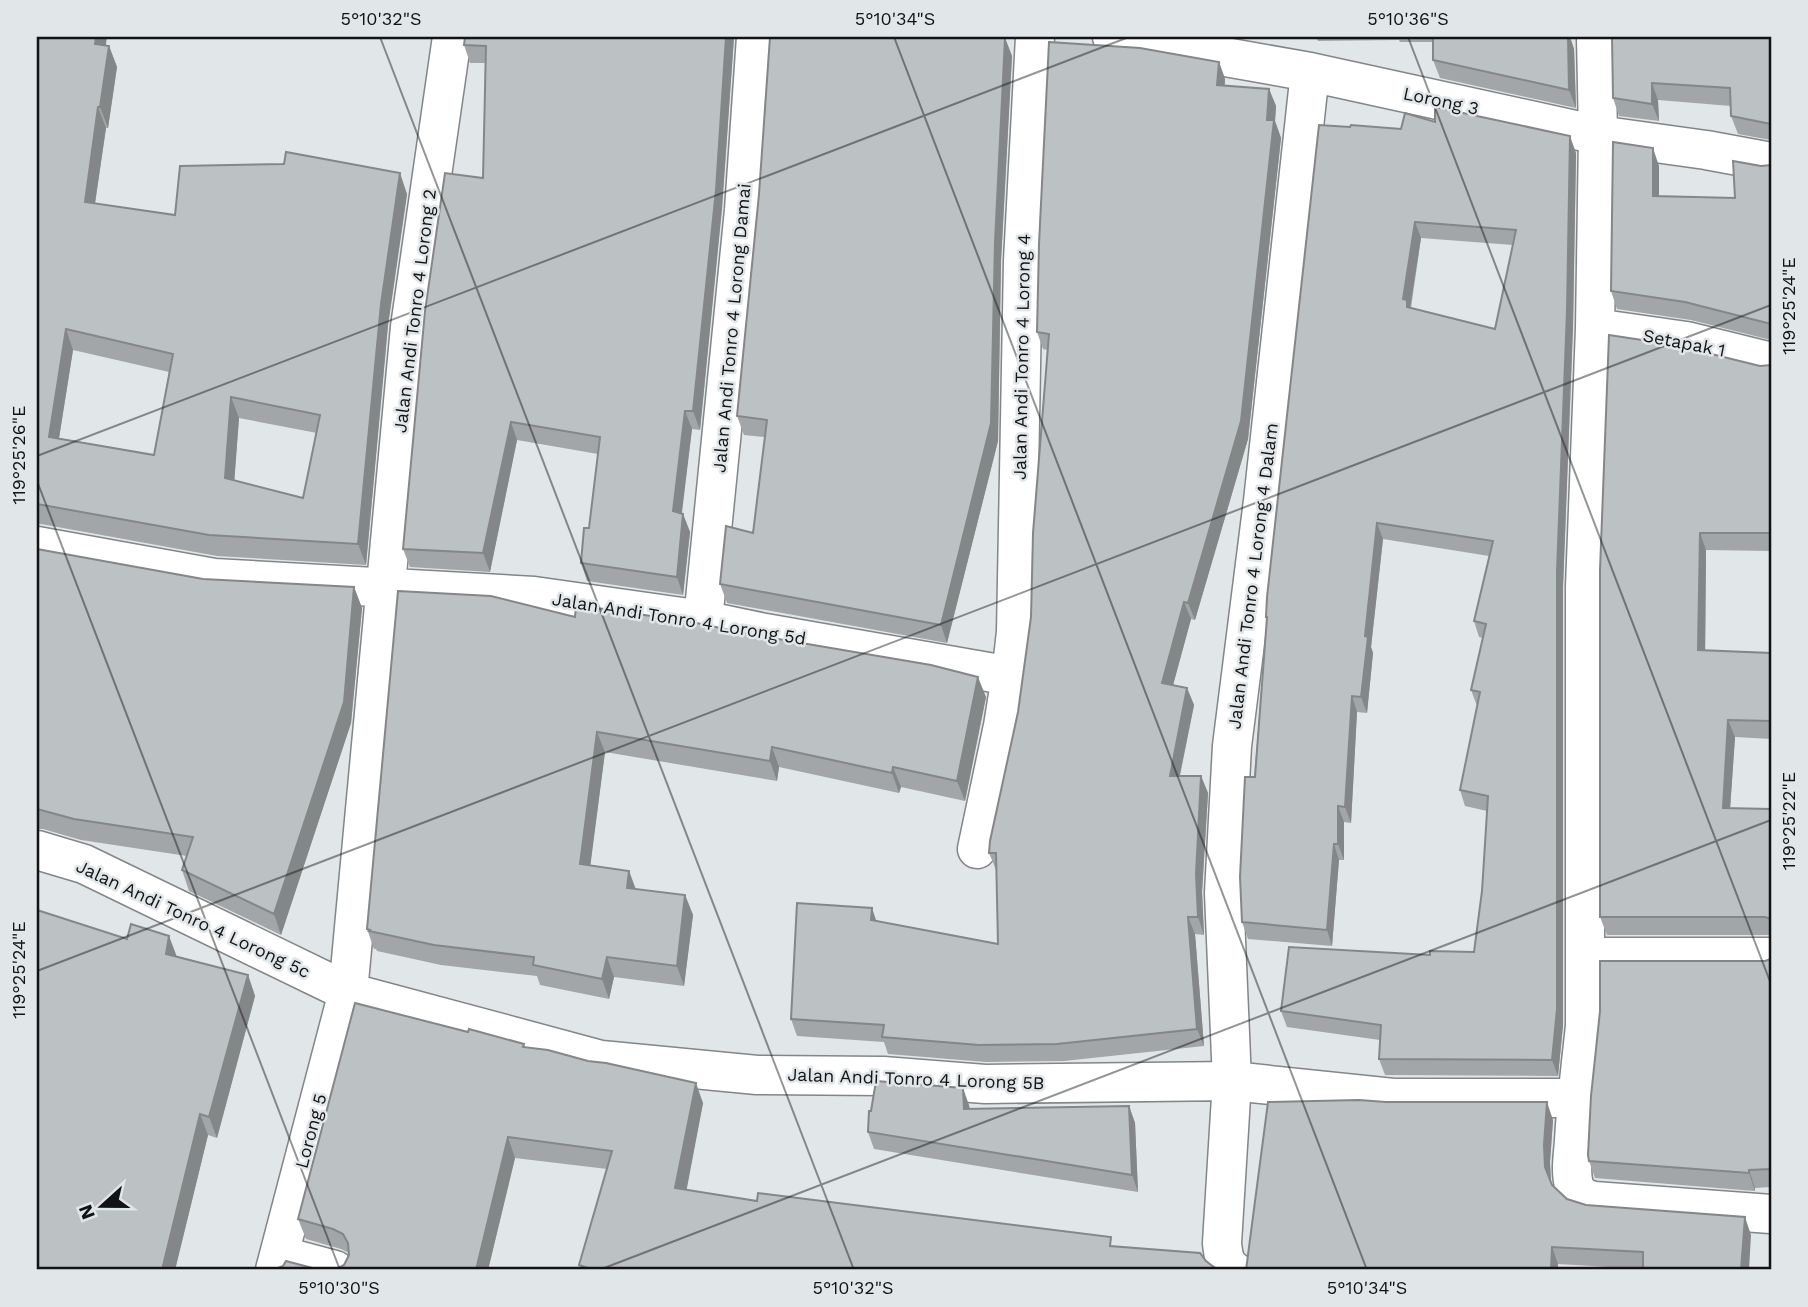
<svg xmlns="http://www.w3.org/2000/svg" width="1808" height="1307" font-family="'Work Sans',sans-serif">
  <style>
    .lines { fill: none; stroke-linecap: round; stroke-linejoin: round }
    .street-casing { stroke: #818688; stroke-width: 41 }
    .street { stroke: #fff; stroke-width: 38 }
    .wall { fill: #a2a6a8; fill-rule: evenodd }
    .shaded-wall { fill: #848788 }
    .building { fill: #bcc1c3; stroke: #848788; stroke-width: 2; fill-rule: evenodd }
    .ticks { fill: none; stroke: #111314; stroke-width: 2; stroke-opacity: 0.45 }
    .labels { text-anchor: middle; stroke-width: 5; stroke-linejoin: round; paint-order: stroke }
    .street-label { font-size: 18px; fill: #111314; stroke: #e1e6e9 }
    .neatline { fill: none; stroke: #111314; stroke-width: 2.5 }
    .ticks-label { font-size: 18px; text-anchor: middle; fill: #111314 }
  </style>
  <rect width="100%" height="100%" fill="#e1e6e9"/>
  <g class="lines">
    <defs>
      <path id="street" d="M1112,37L1310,72L1598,135L1706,150L1771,162
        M1596,37L1598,135L1595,328L1585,587V1026C1581,1064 1576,1102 1574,1141C1573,1155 1570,1171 1574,1185C1577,1195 1585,1199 1594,1201L1771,1214
        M1595,328L1686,341L1771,362
        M37,546L214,578L534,596L703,620L765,633L1011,676L1016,632L1023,261L1035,37
        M703,620L744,210L756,37
        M977,849L1003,726L1011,676
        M37,850L84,864L348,992L601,1060L757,1075L883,1076L985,1084L1232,1081L1393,1098H1577
        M1586,957H1771
        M279,1255L335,1270
        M275,1270L348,992L410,327L452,37
        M1233,1270C1224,1264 1223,1253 1222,1243L1232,1081L1224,893L1232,746L1263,501L1310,72"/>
    </defs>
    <use href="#street" class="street-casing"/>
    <use href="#street" class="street"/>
  </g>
  <path class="wall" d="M37,37L109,46L117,67L108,128H106L95,204L175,215L407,194L388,325L366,565L217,556L41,524L37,525ZM73,350L169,372L154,455L59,438ZM239,418L317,433L303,498L234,481Z
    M734,37L722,208L700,430L692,429L681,514H683L690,532L683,595L587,581L581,563L589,528L598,454L517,440L490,572L410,567L403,549L483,178L485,63H470L464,45Z
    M1316,37H1570L1574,49L1576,108L1440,78L1433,60V42H1400L1399,40L1318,41Z
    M1771,37V140L1738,134L1731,116V106L1658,100L1659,121L1619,116L1613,98Z
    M1005,38L1012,56L1001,261L998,441L947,643L727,603L720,584L753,533L765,437L744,435L737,416L759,194Z
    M1219,62L1225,79V86L1269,89L1276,106L1275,121L1281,138L1248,439L1195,620L1191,619L1173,685L1187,688L1194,705L1180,776H1201L1208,793L1202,892L1204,935L1195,934L1204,1046L1064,1061L986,1062L888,1054L884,1042L797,1036L791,1019L876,922L998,944L996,870L989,853L1018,712L1031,617L1047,350L1043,349L1037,332Z
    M1435,122L1576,153L1573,327L1563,587V1025L1558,1076L1385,1075L1379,1059L1380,1040L1287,1027L1281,1011L1430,955L1474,952L1482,891L1487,811L1465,806L1460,790L1477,706L1471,690L1483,638L1479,637L1474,621L1489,556L1383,539L1371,647L1373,653L1367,713L1357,712L1351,823L1344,822V860H1339L1332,946L1248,939L1242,922L1267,621L1266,617L1350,127L1401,129ZM1421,238L1513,245L1495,329L1411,308Z
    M1771,165V340L1691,320L1617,309L1611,291L1659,166V196L1735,198L1761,166Z
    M1771,365V551L1706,550L1705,650L1771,653V739L1735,737L1730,808L1771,809V935H1607L1600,917V570L1760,366Z
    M37,549L203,579L354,587L362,608L351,723L281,935L189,891L182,870L187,856L81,840L43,829H37Z
    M575,617L986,697L965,801L901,787L899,793L779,767L777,781L605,752L590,865L629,871L636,889L685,895L693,915L684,986L614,977L609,999L540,985L537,976L441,965L377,951L376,949H374L367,929Z
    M177,956L248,975L255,996L217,1138L208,1135L175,1270Z
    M1771,959V1187L1755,1188V1191L1595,1178L1589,1161L1765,961Z
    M524,1044L525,1047L703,1103L686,1190L757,1201L1114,1247L1206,1261L1216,1270H581L579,1265L607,1169L515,1158L488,1270H334L344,1265L349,1253L341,1249L306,1239L298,1219Z
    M969,1105L970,1109L1129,1106L1135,1123L1138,1192L874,1149L868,1132Z
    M1553,1120L1550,1162L1551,1183L1567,1199L1586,1205L1751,1235L1643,1269L1558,1264V1270H1246Z"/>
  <path class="shaded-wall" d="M96,37H107L103,65L95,44Z
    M726,37H734L722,208L700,430L693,411Z
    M1568,37H1570L1574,49L1576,108L1569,90Z
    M1005,38L1012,56L1001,261L998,441L947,643L941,625L995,242Z
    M109,46L117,67L108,128L100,107Z
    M1219,62L1225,79L1223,103L1217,85Z
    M1652,83L1658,100L1659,121L1652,104Z
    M1269,89L1276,106L1275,121L1281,138L1248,439L1195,620L1188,603L1267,120Z
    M98,107L106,128L92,223L85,202Z
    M1570,136L1576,153L1573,327L1563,587V1025L1558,1076L1552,1060L1557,571Z
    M1653,148L1659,166V214L1653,196Z
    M400,173L407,194L388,325L366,565L358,544L381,304Z
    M1415,222L1421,238L1410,308L1413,323L1403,299Z
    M66,329L73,350L56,457L49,437Z
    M231,397L239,418L233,499L225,478Z
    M685,411L692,429L680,529L673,511Z
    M511,422L517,440L490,572L483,553Z
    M683,514L690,532L683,595L677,577Z
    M1377,523L1383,539L1371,647L1373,653L1367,713L1361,697L1365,636Z
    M1700,533L1706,550L1705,667L1698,650Z
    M354,587L362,608L351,723L281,935L274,914Z
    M1184,602L1191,619L1169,700L1162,683Z
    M978,677L986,697L965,801L957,781Z
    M1187,688L1194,705L1176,793L1170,776Z
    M1352,696L1357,712L1351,823L1345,807Z
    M1728,720L1735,737L1729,825L1723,808Z
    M597,732L605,752L588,884L580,864Z
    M772,747L779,767L777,781L770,761Z
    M893,767L901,787L899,793L892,773Z
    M1201,776L1208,793L1202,892L1204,935L1198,917L1196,874Z
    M1338,806L1344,822V860L1338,844Z
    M1334,844L1339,860L1332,946L1327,930Z
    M37,867L39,873L37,881Z
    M629,871L636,891L627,888Z
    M685,895L693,915L684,986L677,966Z
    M872,908L878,926L871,920Z
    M1188,917L1195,934L1204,1046L1197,1029Z
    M169,936L177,957L166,954Z
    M607,957L614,977L609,999L602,979Z
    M248,975L255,996L217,1138L209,1117Z
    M696,1083L703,1103L683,1209L675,1188Z
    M963,1088L969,1105L971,1126L964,1109Z
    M1547,1102L1553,1120L1550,1162L1551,1184L1545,1167L1544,1145Z
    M1129,1106L1135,1123L1138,1192L1132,1175Z
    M200,1114L208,1135L175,1270H162Z
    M508,1137L515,1158L488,1270H476Z
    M1749,1170L1755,1188V1191L1749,1173Z
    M1745,1217L1751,1235L1749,1270H1741Z
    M1552,1247L1558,1264V1270H1551Z"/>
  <path class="building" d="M37,37H96L95,44L109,46L100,107H98L85,202L175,215L180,166L284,164L286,152L400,173L381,304L358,544L209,535L37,504ZM66,329L173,354L154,455L49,437ZM231,397L320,415L303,498L225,478Z
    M465,37H726L716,190L693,411H685L673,511L683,514L677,577L581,563L584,528H589L600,437L511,422L483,553L403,549L425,311L445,173L483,178L486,46L464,45Z
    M770,37H982L1005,38L995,242L991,423L941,625L720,584L726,526L753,533L767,420L737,416L759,194Z
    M1433,37H1568L1569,90L1433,60Z
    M1612,37H1771V124L1731,116L1730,88L1652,83V104L1613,98Z
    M1049,42L1140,48L1219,62L1217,85L1269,89L1267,120H1274L1241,421L1188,603L1184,602L1162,683L1187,688L1170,776H1201L1196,874L1198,917H1188L1197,1029L1057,1044L979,1045L882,1037L884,1025L791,1019L797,903L872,908L871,920L998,944L996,853H989L990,841L1018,712L1031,617L1033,533L1049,334L1037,332L1039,244Z
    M1435,107L1570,136L1567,311L1557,571V1009L1552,1060L1379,1059L1381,1025L1281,1011L1289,947L1430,955V951L1474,952L1482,891L1488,796L1460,790L1480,692L1471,690L1486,624L1474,621L1493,541L1377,523L1365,636L1368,637L1361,697L1352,696L1345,807L1338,806V844H1334L1327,930L1242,922L1240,877L1245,777H1255L1267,617H1266L1267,597L1319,125L1350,127L1351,125L1401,129L1405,113L1435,122ZM1415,222L1516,230L1495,329L1407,307V300L1403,299Z
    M1613,142L1653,148V196L1735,198L1733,161L1761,166L1771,165V324L1685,302L1611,291Z
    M1609,335L1675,345L1760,366L1771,365V533H1700L1698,650L1771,653V721L1728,720L1723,808L1771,809V919L1765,917H1600V570Z
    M37,549L203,579L354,587L344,702L274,914L182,870L193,837L74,819L37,809Z
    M398,591L491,596L575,617L576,605L692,622L754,635L931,665L978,677L957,781L893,767L892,773L772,747L770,761L597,732L580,864L629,871L627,888L685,895L677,966L607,957L602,979L533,965L534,957L434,945L369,931L370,930L367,929Z
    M37,910L127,939L131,924L169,936L166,954L248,975L209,1117L200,1114L162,1270H37Z
    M1771,959V1169L1749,1170V1173L1589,1161L1588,1155L1591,1096L1600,1011V961H1765Z
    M355,1003L468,1032L469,1029L524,1044L523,1047L548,1050L588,1061L606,1063L696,1083L675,1188L757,1201L758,1193L1111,1237L1110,1246L1200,1253L1206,1261L1215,1268L1216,1270H594L579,1265L612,1151L508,1137L476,1270H334L344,1265L349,1255L348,1243L343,1234L333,1229L298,1219Z
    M876,1081L963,1088L964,1109L1129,1106L1132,1175L868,1132L869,1111H871Z
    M1359,1100L1386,1102H1547L1544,1145L1545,1167L1552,1185L1567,1199L1586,1205L1745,1217L1741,1270H1643V1252L1552,1247L1551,1270H1246L1268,1102Z
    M286,1261L320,1270H273L283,1266Z"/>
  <path class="ticks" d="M380,37L854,1270M894,37L1367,1270M1408,37L1771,984M37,456L1129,37M37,481L340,1270M37,971L1771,305M599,1270L1771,820"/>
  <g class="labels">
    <g class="street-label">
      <text transform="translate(1441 101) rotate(12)" y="6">Lorong 3</text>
      <text transform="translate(415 311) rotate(-83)" y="6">Jalan Andi Tonro 4 Lorong 2</text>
      <text transform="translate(732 328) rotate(-85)" y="6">Jalan Andi Tonro 4 Lorong Damai</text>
      <text transform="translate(1684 343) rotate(11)" y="6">Setapak 1</text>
      <text transform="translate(1022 357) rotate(-89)" y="6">Jalan Andi Tonro 4 Lorong 4</text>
      <text transform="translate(1253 576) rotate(-83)" y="6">Jalan Andi Tonro 4 Lorong 4 Dalam</text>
      <text transform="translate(679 619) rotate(9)" y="6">Jalan Andi Tonro 4 Lorong 5d</text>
      <text transform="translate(193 919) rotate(25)" y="6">Jalan Andi Tonro 4 Lorong 5c</text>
      <text transform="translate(916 1079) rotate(2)" y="6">Jalan Andi Tonro 4 Lorong 5B</text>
      <text transform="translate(311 1131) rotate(-75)" y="6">Lorong 5</text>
    </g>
  </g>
  <rect width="1808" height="1307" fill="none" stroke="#e1e6e9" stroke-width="77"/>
  <g transform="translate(102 1206) rotate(249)" stroke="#e1e6e9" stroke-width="5" paint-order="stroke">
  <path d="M0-5L12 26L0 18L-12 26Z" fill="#111314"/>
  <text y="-10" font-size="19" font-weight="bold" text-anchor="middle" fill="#111314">N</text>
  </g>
  <rect x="38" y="38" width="1732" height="1230" class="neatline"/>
  <g class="ticks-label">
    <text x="381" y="25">5°10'32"S</text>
    <text x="895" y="25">5°10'34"S</text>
    <text x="1408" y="25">5°10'36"S</text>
    <text transform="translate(1789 306) rotate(-90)" y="6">119°25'24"E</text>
    <text transform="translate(19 455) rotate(-90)" y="6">119°25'26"E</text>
    <text transform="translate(1789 821) rotate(-90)" y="6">119°25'22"E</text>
    <text transform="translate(19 970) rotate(-90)" y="6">119°25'24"E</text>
    <text x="339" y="1294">5°10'30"S</text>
    <text x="853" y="1294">5°10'32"S</text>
    <text x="1367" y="1294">5°10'34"S</text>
  </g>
</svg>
